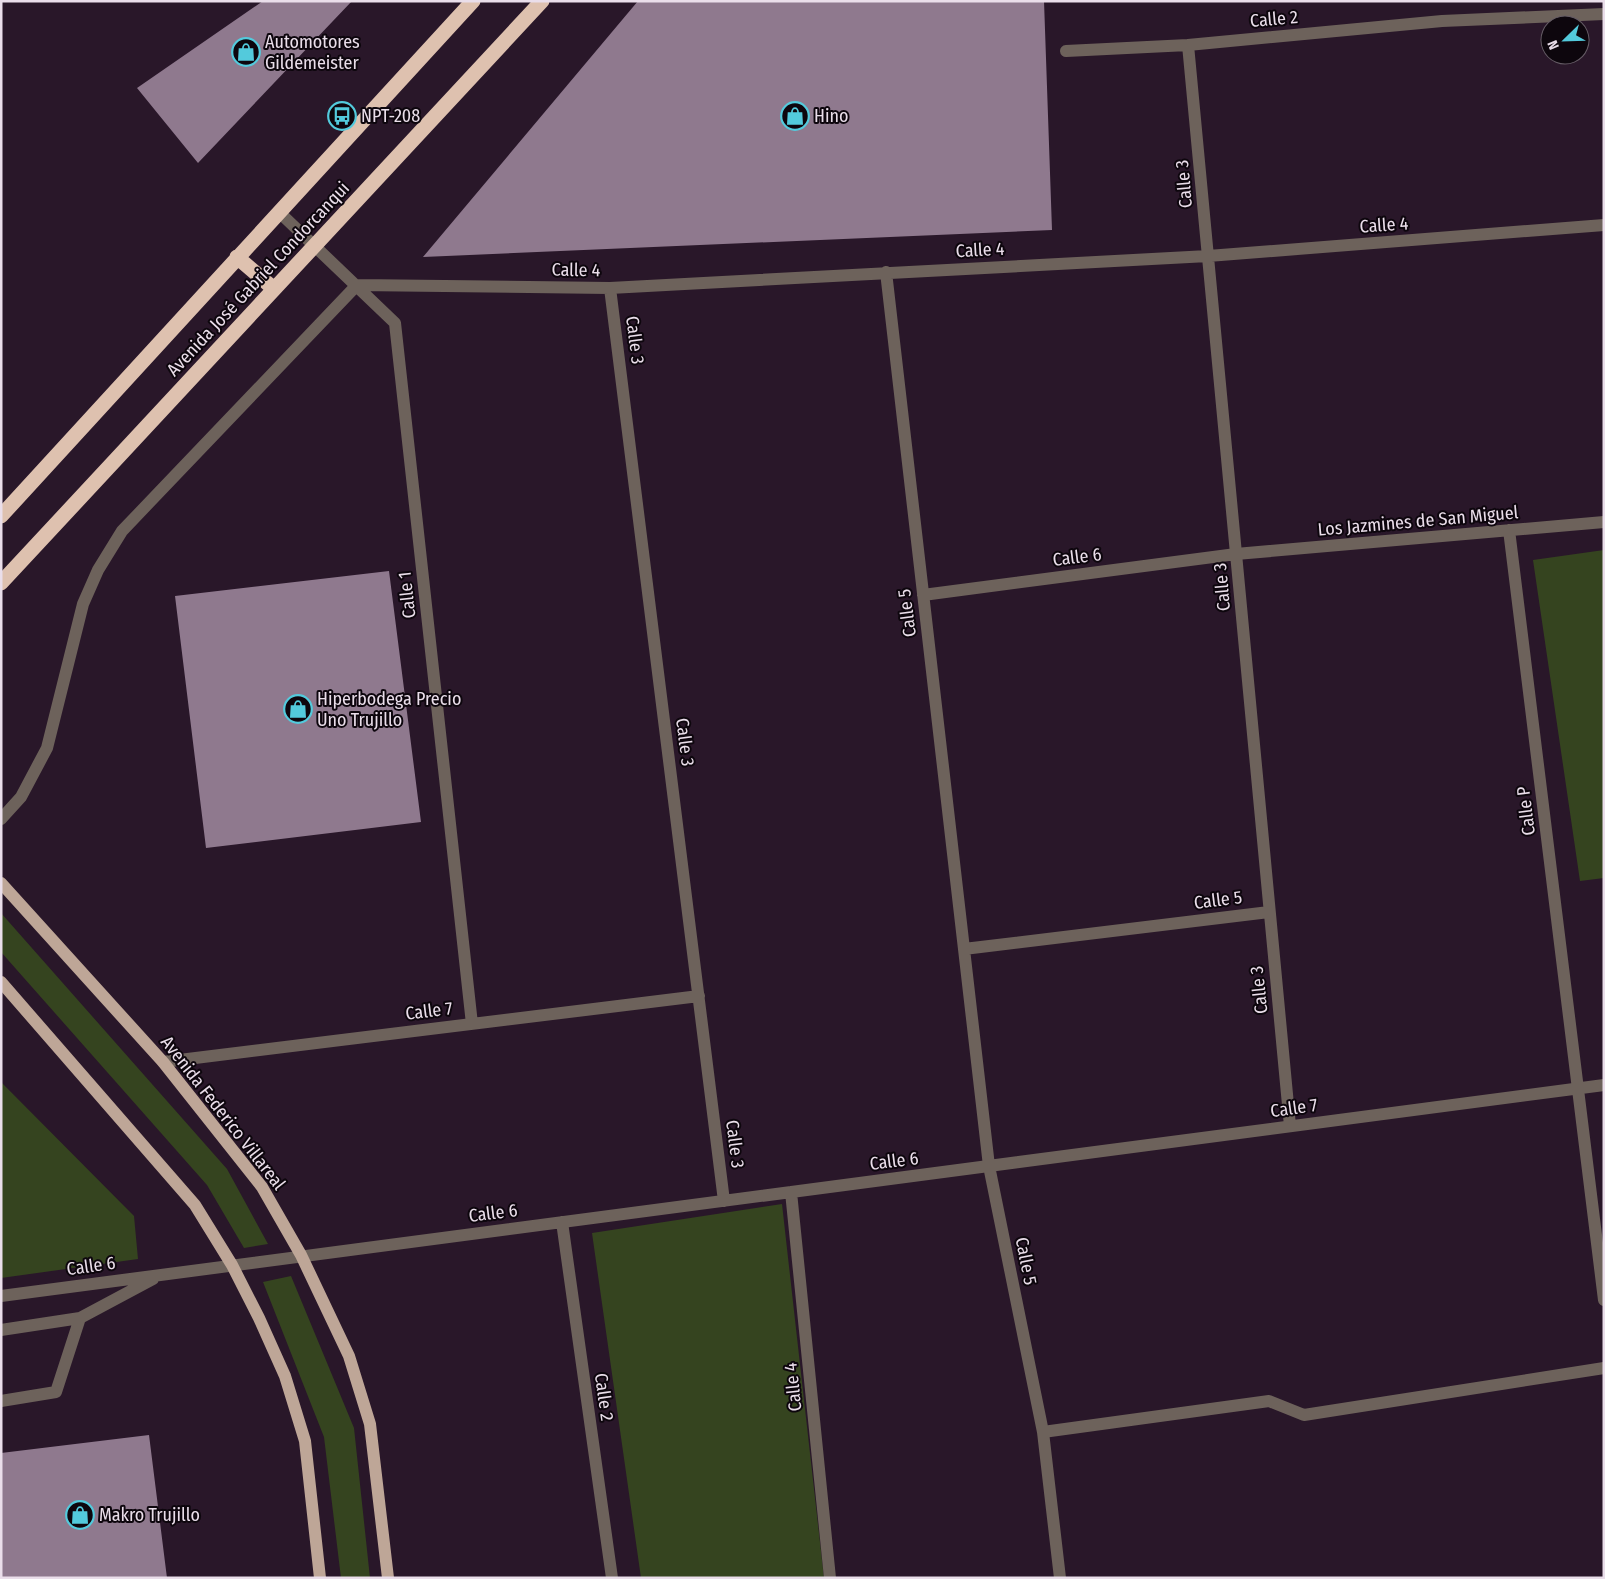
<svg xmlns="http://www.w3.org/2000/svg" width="1605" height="1579" font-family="'Fira Sans Condensed',sans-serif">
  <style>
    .green { fill: #35441f }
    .building { fill: #8f798e }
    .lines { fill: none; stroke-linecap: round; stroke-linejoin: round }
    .minor { stroke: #6d625b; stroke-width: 12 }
    .major { stroke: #bea697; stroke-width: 12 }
    .highway { stroke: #dec1af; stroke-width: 15 }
    .labels { text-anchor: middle; stroke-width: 4; stroke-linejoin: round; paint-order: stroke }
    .street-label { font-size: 18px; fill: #eadeea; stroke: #0d060d }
    .poi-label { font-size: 18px; fill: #eadeea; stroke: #0d060d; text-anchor: start }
  </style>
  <rect width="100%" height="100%" fill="#291729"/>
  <path class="green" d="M1604,550V878L1580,881L1533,560Z
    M1,913L227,1169L268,1244L244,1248L207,1185L1,952Z
    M1,1082L134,1216L138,1259L1,1278Z
    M782,1204L824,1578H641L592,1233Z
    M291,1276L354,1428L370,1578H341L324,1437L263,1282Z"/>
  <path class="building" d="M263,1H352L198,163L137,88Z
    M638,1H1044L1052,230L423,257Z
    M389,571L421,822L206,848L175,596Z
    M149,1435L167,1578H1V1453Z"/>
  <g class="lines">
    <path class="minor" d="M1188,45L1290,1126
      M1066,51L1188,45L1442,21L1604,14
      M279,212L395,323L472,1024
      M886,272L989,1166L1043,1432L1060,1578
      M610,288L724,1201
      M1509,530L1604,1300
      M923,595L1236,554L1604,522
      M1,819L21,797L47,748L83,604L98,570L122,531L357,285L610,288L1208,256L1604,225
      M964,949L1269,912
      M163,1062L699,996
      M791,1192L830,1578
      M562,1222L612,1578
      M1,1296L1604,1085
      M1,1330L80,1318L153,1279
      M1,1401L56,1392L80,1318
      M1043,1432L1269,1401L1304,1415L1604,1368"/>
    <path class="major" d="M1,883L163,1062L262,1187L301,1255L349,1356L370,1424L388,1578
      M1,982L195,1205L232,1265L259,1318L285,1376L305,1441L320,1578"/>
    <path class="highway" d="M237,257L274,289
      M1,516L473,1
      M1,583L542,1"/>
  </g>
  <defs>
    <symbol id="shop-ring" viewBox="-11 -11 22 22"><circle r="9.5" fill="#0d060d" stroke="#53cadc" stroke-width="1.5"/><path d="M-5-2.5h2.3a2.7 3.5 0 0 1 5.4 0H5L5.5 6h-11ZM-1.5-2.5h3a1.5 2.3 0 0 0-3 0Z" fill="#53cadc"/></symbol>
    <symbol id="bus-ring" viewBox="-11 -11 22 22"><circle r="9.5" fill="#0d060d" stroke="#53cadc" stroke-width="1.5"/><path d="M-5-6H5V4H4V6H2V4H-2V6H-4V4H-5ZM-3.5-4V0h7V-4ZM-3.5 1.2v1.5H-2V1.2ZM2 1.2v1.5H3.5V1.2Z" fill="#53cadc"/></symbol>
  </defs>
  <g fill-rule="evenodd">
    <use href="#shop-ring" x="230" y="36" width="32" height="32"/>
    <use href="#bus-ring" x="326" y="100" width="32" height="32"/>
    <use href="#shop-ring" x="779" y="100" width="32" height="32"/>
    <use href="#shop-ring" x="282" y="693" width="32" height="32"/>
    <use href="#shop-ring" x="64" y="1499" width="32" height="32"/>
  </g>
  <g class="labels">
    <g class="street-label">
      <text transform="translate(1274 19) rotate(-5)" y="6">Calle 2</text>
      <text transform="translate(1184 184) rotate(-95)" y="6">Calle 3</text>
      <text transform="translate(1384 225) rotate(-4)" y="6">Calle 4</text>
      <text transform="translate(980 250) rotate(-3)" y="6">Calle 4</text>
      <text transform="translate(576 270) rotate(1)" y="6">Calle 4</text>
      <text transform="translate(258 279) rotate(-47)" y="6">Avenida José Gabriel Condorcanqui</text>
      <text transform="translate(635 340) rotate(83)" y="6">Calle 3</text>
      <text transform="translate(1418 521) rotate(-5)" y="6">Los Jazmines de San Miguel</text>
      <text transform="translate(1077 557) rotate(-7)" y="6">Calle 6</text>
      <text transform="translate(1222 587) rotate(-95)" y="6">Calle 3</text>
      <text transform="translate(407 595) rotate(-96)" y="6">Calle 1</text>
      <text transform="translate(907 613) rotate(-97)" y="6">Calle 5</text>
      <text transform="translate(685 742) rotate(83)" y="6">Calle 3</text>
      <text transform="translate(1526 811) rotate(-97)" y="6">Calle P</text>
      <text transform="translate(1218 900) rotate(-7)" y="6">Calle 5</text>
      <text transform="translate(1259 990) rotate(-96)" y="6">Calle 3</text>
      <text transform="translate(429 1011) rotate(-7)" y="6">Calle 7</text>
      <text transform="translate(1294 1108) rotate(-8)" y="6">Calle 7</text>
      <text transform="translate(223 1113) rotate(52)" y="6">Avenida Federico Villareal</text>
      <text transform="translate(735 1144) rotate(83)" y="6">Calle 3</text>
      <text transform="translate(894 1161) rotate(-7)" y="6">Calle 6</text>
      <text transform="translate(493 1213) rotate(-7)" y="6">Calle 6</text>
      <text transform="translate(1026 1261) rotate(79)" y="6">Calle 5</text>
      <text transform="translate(91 1266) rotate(-8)" y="6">Calle 6</text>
      <text transform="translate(793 1387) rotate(-96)" y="6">Calle 4</text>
      <text transform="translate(604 1397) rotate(82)" y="6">Calle 2</text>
    </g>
    <g class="poi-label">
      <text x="265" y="48">Automotores<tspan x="265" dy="21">Gildemeister</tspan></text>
      <text x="361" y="122">NPT-208</text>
      <text x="814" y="122">Hino</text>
      <text x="317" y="705">Hiperbodega Precio<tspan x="317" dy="21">Uno Trujillo</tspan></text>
      <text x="99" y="1521">Makro Trujillo</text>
    </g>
  </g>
  <rect width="1605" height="1579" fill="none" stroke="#eadeea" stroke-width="5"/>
  <g transform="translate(1565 40) rotate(247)"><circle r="24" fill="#0d060d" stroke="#655c65"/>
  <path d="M0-4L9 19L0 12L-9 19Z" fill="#53cadc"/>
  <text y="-8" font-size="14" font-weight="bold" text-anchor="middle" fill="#eadeea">N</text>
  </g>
</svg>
